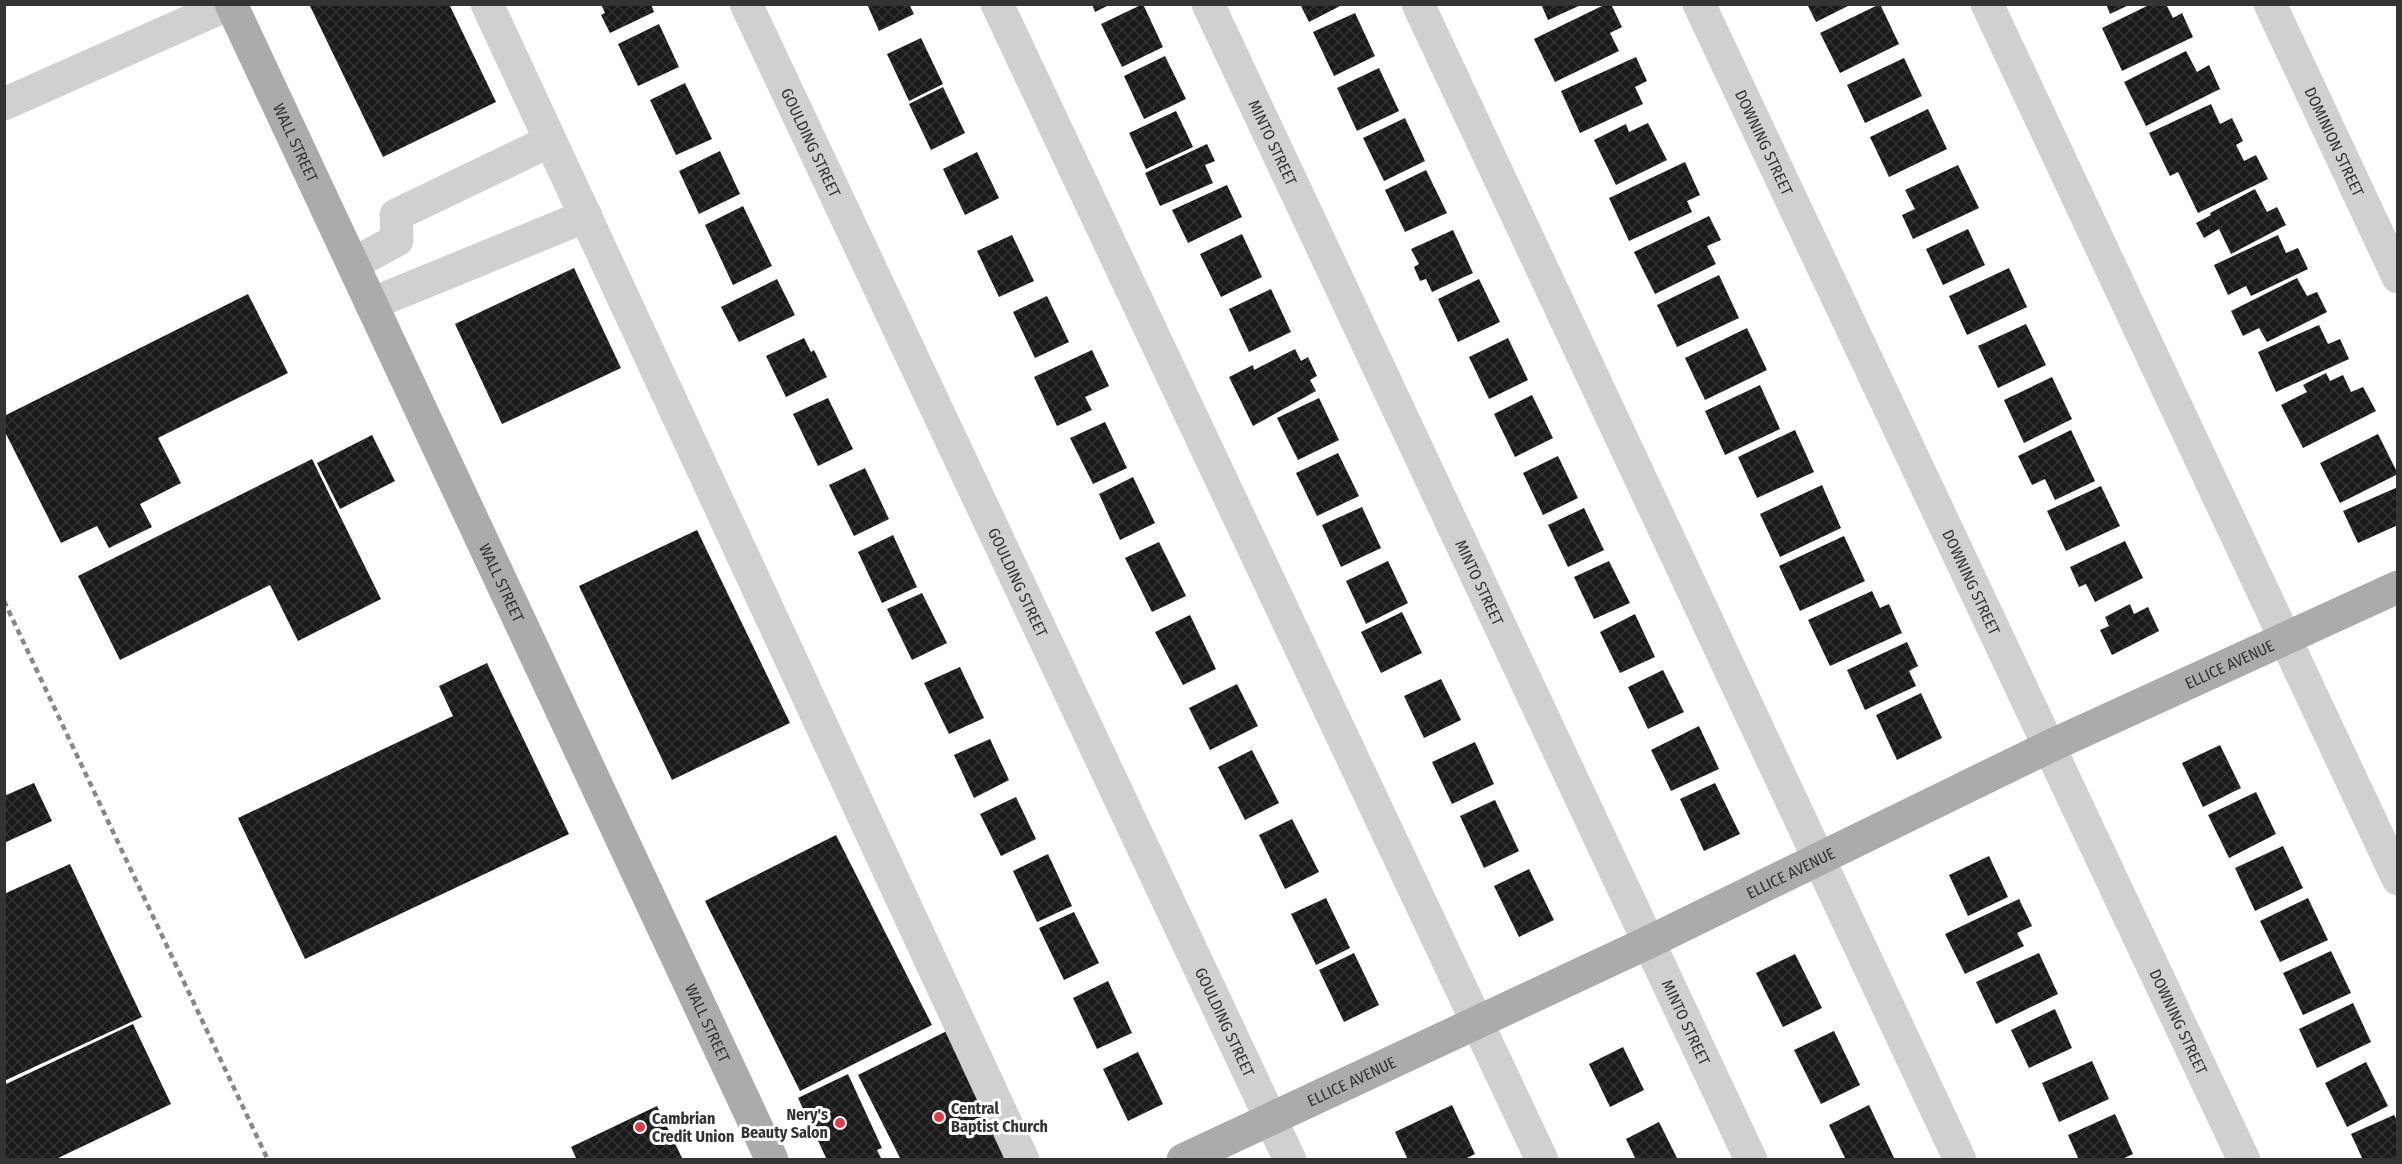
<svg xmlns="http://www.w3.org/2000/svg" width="2402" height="1164" font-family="'Fira Sans Condensed',sans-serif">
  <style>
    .building { fill: url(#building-cross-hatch) }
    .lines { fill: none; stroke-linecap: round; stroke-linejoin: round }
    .minor { stroke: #d0d0d0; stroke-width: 33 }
    .major { stroke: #ababab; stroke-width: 33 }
    .rail { stroke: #888; stroke-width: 4.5; stroke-dasharray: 6 4.5; stroke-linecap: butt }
    .poi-dot { fill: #e63946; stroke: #fff; stroke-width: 2 }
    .labels { text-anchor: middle; stroke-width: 6; stroke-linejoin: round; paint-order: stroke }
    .street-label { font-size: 16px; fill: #333; stroke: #fff }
    .poi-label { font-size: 16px; font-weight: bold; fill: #333; stroke: #fff; text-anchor: start }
  </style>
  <defs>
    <pattern id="building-cross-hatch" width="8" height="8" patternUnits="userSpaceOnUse" patternTransform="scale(1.5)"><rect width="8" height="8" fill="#1a1a1a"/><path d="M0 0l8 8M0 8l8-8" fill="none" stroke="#333"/></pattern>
  </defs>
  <rect width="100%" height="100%" fill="#fff"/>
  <path class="building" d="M309,4H449L496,102L383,157Z
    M601,4H651L654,12L610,33L601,15L605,13Z
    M867,4H909L914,14L879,31Z
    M1092,4H1111L1095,12Z
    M1143,4L1163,47L1122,67L1101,24Z
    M1300,4H1344L1309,22Z
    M1541,4H1583L1548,20Z
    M1606,4H1611L1622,27L1610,33L1619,51L1555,82L1534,39Z
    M1807,4H1852L1816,22Z
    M1880,4L1899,44L1840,73L1820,33Z
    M2106,4H2131L2110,14Z
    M2151,4H2166L2173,18L2182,13L2193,37L2122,71L2102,28Z
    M1355,13L1375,56L1334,76L1313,32Z
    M659,24L679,67L638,86L618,44Z
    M921,38L943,84L909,101L887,54Z
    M2186,51L2197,72L2209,65L2220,89L2146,126L2124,82Z
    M1165,56L1186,99L1144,119L1124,76Z
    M1636,57L1647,81L1635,87L1643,104L1580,133L1561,91Z
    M1904,58L1922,96L1865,123L1847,85Z
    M1379,68L1399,111L1357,131L1337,88Z
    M685,83L712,139L676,155L650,100Z
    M943,87L965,133L931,150L909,104Z
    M2211,104L2220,124L2232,118L2243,141L2236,145L2244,161L2256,155L2268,179L2198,213L2178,172L2170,176L2149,133Z
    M1928,109L1947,149L1889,177L1870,137Z
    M1176,111L1193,147L1146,169L1129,133Z
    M1405,118L1425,161L1384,181L1363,138Z
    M1648,123L1667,160L1616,185L1594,140L1626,124L1629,132Z
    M1207,144L1215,161L1205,165L1213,183L1160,206L1145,173Z
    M720,151L740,194L699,214L679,171Z
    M977,152L999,198L965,215L943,169Z
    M1685,162L1700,195L1687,201L1692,212L1629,241L1609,198Z
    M1958,165L1979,208L1913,239L1902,215L1915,209L1905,190Z
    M1426,170L1447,213L1405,232L1385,190Z
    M1227,185L1242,217L1188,243L1172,210Z
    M2255,189L2267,212L2277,207L2286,225L2231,254L2219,229L2204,238L2196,223L2211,215L2210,213Z
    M743,206L772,266L733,285L705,225Z
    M1709,216L1721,240L1707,246L1716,264L1655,294L1634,252Z
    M1968,229L1985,265L1943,285L1926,249Z
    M1453,230L1473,273L1432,292L1426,279L1420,281L1414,267L1419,264L1411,249Z
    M1242,234L1262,277L1221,297L1200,254Z
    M1012,235L1034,281L999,297L977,251Z
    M2278,235L2286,253L2298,248L2308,269L2251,296L2246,286L2228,295L2214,265Z
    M574,268L621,368L502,424L455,324Z
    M2009,268L2027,307L1967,335L1949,296Z
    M1719,275L1739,318L1677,347L1657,305Z
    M2297,278L2307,296L2317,292L2327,312L2267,342L2259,328L2243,336L2231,311Z
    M777,279L795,315L739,342L721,307Z
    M1479,279L1500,322L1458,342L1438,299Z
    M1271,289L1291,332L1249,352L1229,309Z
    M248,294L288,373L158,438L181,483L140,504L152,527L109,548L97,526L61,543L4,430V416Z
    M1047,296L1069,342L1035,358L1013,312Z
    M2026,324L2046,365L1998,388L1978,346Z
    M2319,325L2328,344L2340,339L2349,359L2276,392L2258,352Z
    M1747,328L1767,370L1705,400L1685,358Z
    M804,338L811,352L814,350L827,377L786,397L766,356Z
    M1508,338L1528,380L1489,399L1469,357Z
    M1295,349L1301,361L1308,357L1317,376L1310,380L1316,391L1253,426L1229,377L1253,365L1254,370Z
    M1092,350L1109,386L1085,397L1092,410L1057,426L1034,377Z
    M2326,373L2330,381L2343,375L2351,392L2363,387L2376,411L2303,448L2281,405L2307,392L2303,385Z
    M2052,377L2072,419L2024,443L2004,400Z
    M1760,385L1780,429L1725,455L1705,411Z
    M1532,395L1553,438L1515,457L1494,414Z
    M828,398L853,449L818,466L793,414Z
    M1319,398L1339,440L1298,460L1277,418Z
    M1105,422L1127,468L1093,484L1070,438Z
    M1795,430L1814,472L1757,498L1738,457Z
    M2071,430L2095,481L2055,500L2045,479L2032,485L2018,456Z
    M2378,434L2398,474L2340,503L2320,463Z
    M372,435L395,481L340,509L317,463Z
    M1338,453L1359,496L1317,516L1296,473Z
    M1558,456L1578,498L1543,515L1523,473Z
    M312,459L381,599L298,641L270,585L120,660L78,576Z
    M865,468L889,519L854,536L829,485Z
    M1133,477L1155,523L1120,540L1099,494Z
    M1822,485L1841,528L1780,557L1760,514Z
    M2101,486L2120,526L2066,551L2047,511Z
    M2398,487V525L2358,543L2343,511Z
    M1362,507L1381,548L1341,567L1322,525Z
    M1584,508L1604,550L1568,567L1548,525Z
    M697,530L790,723L672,780L579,586Z
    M893,535L917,587L882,603L858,552Z
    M1844,536L1865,581L1800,611L1779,566Z
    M2125,541L2143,578L2095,602L2086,584L2079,587L2070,567Z
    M1159,542L1186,596L1152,612L1125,558Z
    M1388,561L1408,603L1366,624L1346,581Z
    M1609,561L1630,603L1594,619L1574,577Z
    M1872,591L1880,608L1889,604L1902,633L1830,666L1808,620Z
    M922,593L947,643L912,660L887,609Z
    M2130,604L2134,614L2148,607L2159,631L2112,655L2100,630L2109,626L2105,617Z
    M1402,612L1422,653L1381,673L1361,632Z
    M1635,614L1655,657L1620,673L1600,632Z
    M1190,615L1216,669L1183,685L1155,632Z
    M1907,642L1918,666L1909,671L1916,686L1865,710L1847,670Z
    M487,663L569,834L305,959L238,818L453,716L439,686Z
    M960,667L984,718L949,734L924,683Z
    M1663,670L1684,712L1648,729L1628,687Z
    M1441,679L1461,720L1424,738L1404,696Z
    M1237,684L1258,726L1210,750L1189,708Z
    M1921,693L1942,738L1897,760L1876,715Z
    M1699,726L1719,769L1671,791L1651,750Z
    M990,739L1009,780L974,798L954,755Z
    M1475,742L1494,784L1452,804L1432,762Z
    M2220,745L2241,788L2203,807L2182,763Z
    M1252,750L1279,803L1245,820L1218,767Z
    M34,783L52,821L4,843V796Z
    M1715,783L1740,834L1704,851L1680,799Z
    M2256,792L2276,834L2229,858L2208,815Z
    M1016,797L1036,839L1001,856L980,814Z
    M1495,800L1519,851L1484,868L1460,816Z
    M1292,819L1319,872L1285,889L1259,835Z
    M836,835L932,1025L800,1091L705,901Z
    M2283,846L2303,888L2255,911L2235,868Z
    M1048,854L1072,906L1037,922L1013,871Z
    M1989,856L2008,897L1968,916L1949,875Z
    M70,864L142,1017L4,1081V894Z
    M1529,869L1554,920L1519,937L1494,886Z
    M1326,898L1350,948L1316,965L1291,914Z
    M2308,898L2328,940L2280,962L2260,921Z
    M2019,899L2032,926L2017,933L2024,946L1965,974L1945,934Z
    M1074,912L1099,963L1064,980L1039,928Z
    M2331,951L2351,993L2303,1015L2283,973Z
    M1354,953L1379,1005L1344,1022L1319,970Z
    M2039,953L2058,994L1996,1024L1976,982Z
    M1795,954L1822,1008L1783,1027L1756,973Z
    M1108,981L1132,1033L1097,1049L1073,998Z
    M2353,1003L2371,1042L2317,1068L2299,1029Z
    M2055,1009L2072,1048L2029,1068L2011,1030Z
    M133,1024L171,1104L54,1160H4V1085Z
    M955,1027L1018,1160H901L858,1075Z
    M1834,1031L1860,1085L1821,1104L1794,1050Z
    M1623,1047L1644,1090L1610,1107L1589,1064Z
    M1138,1052L1163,1104L1128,1121L1103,1069Z
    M2092,1061L2109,1099L2059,1122L2042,1083Z
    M2366,1062L2388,1106L2347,1127L2325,1083Z
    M848,1074L882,1148L877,1150L882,1160H827L798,1098Z
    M1452,1105L1475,1154L1463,1160H1408L1395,1132Z
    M1869,1105L1895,1160H1846L1829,1125Z
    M657,1106L683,1160H577L571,1147Z
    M2115,1114L2133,1154L2120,1160H2079L2068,1135Z
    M2394,1115L2398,1122V1160H2363L2351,1134Z
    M1659,1122L1678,1160H1636L1626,1139Z"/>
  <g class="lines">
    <g class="minor">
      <path d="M487,4L1023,1160"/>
      <path id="s1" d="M746,4L1290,1160"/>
      <path d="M997,4L1542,1160"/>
      <path id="s2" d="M1208,4L1751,1160"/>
      <path d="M1418,4L1960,1160"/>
      <path id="s3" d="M1699,4L2244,1160"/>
      <path d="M1987,4L2398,879"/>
      <path id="s4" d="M2270,4L2398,277"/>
      <path d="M4,104L229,4"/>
      <path d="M353,264L397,240L396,215L550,141"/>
      <path d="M371,304L586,216"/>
    </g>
    <g class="major">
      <path id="s5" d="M231,4L772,1160"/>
      <path id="s6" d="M1183,1160L1649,942L2048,747L2398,587"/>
    </g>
    <path class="rail" d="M4,601L268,1160"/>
  </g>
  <g class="poi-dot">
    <circle cx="939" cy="1117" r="6"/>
    <circle cx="840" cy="1123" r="6"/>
    <circle cx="640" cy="1127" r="6"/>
  </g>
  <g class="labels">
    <g class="street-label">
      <text dy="6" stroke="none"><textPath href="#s4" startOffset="152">DOMINION STREET</textPath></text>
      <text dy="6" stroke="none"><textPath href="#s5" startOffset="153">WALL STREET</textPath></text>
      <text dy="6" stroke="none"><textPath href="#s1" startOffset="153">GOULDING STREET</textPath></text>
      <text dy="6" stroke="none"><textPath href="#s2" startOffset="153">MINTO STREET</textPath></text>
      <text dy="6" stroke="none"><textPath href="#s3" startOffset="153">DOWNING STREET</textPath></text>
      <text dy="6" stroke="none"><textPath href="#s5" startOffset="639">WALL STREET</textPath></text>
      <text dy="6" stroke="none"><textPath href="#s1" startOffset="639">GOULDING STREET</textPath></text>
      <text dy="6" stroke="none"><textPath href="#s2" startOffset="639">MINTO STREET</textPath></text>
      <text dy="6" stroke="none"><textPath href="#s3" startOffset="639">DOWNING STREET</textPath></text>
      <text dy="6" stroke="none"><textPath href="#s6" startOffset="1158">ELLICE AVENUE</textPath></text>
      <text dy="6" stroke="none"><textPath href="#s6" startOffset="672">ELLICE AVENUE</textPath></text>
      <text dy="6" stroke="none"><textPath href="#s5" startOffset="1125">WALL STREET</textPath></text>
      <text dy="6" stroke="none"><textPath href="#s1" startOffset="1125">GOULDING STREET</textPath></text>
      <text dy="6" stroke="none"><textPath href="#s2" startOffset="1125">MINTO STREET</textPath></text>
      <text dy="6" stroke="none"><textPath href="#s3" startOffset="1125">DOWNING STREET</textPath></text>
      <text dy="6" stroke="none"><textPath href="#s6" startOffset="186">ELLICE AVENUE</textPath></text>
    </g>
    <g class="poi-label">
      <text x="951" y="1114">Central<tspan x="951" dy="18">Baptist Church</tspan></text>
      <text x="828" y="1120" text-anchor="end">Nery's<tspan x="828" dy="18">Beauty Salon</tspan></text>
      <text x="652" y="1124">Cambrian<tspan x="652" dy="18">Credit Union</tspan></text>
    </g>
  </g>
  <rect width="2402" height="1164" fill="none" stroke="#333333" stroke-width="12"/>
</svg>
